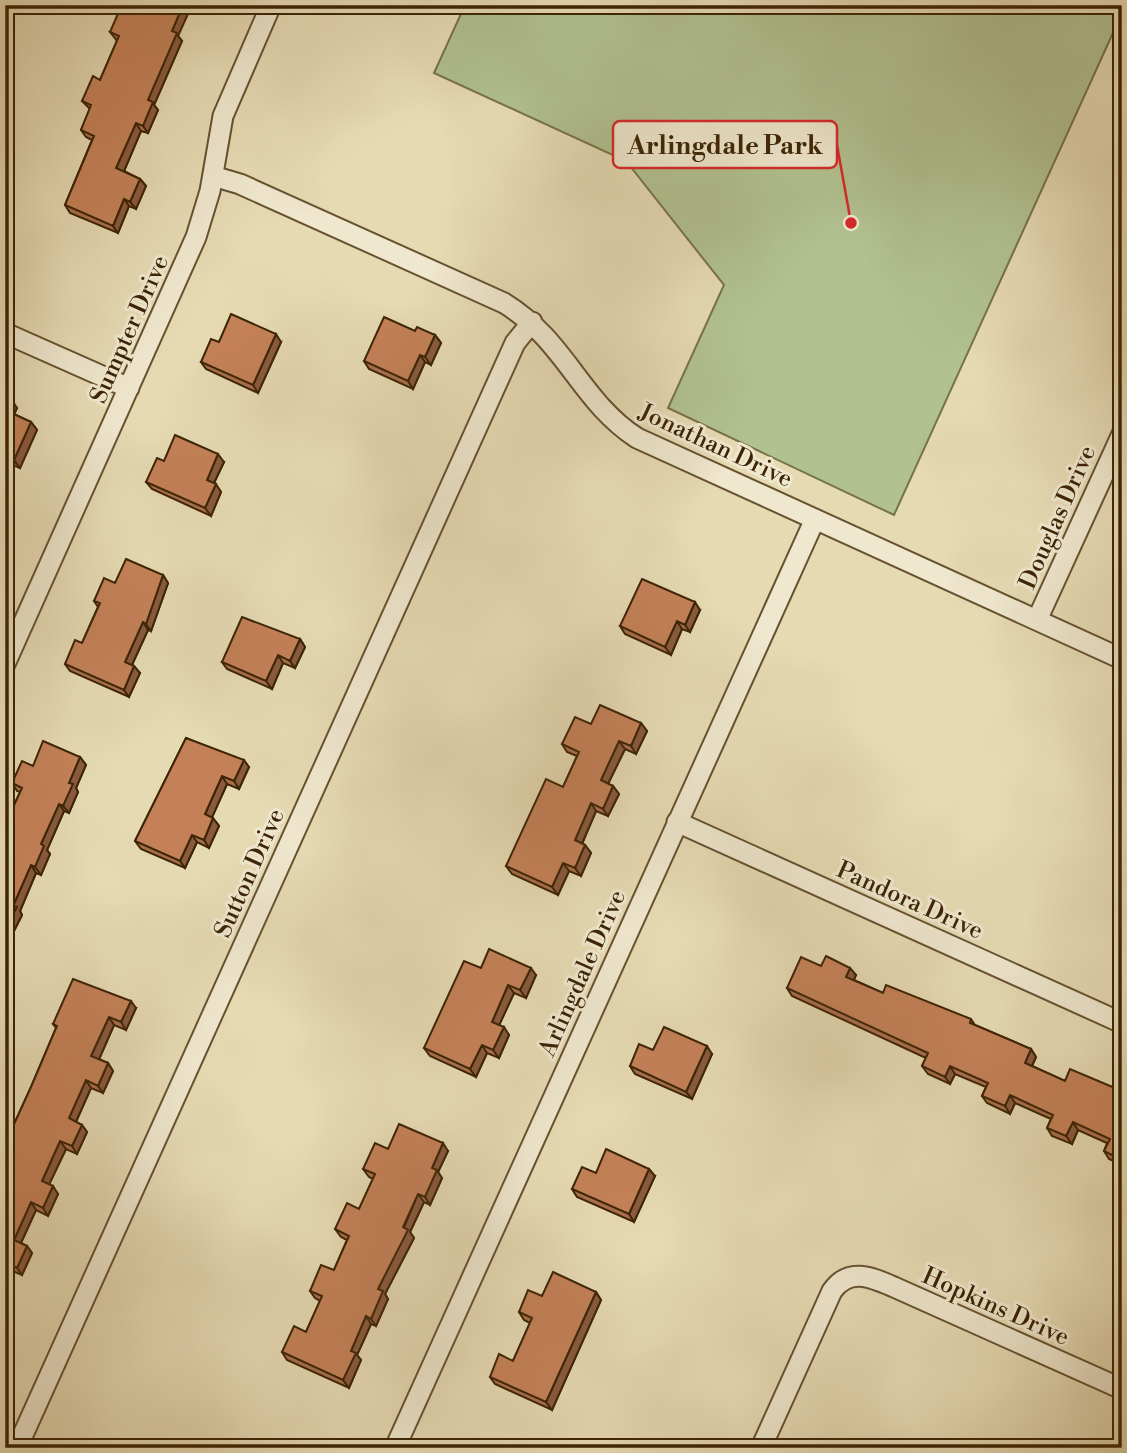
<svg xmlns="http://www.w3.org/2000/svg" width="1127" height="1453" font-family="'Libre Bodoni',serif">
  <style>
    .green { fill: #b1c190; stroke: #76724a; stroke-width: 2 }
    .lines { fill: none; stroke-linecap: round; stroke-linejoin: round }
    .street-casing { stroke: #665230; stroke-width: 23 }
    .street { stroke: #efe7ce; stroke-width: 19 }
    .wall { fill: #a96f4c; stroke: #3c2405; stroke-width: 2 }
    .shaded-wall { fill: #895a3e; stroke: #3c2405; stroke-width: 2 }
    .building { fill: #c48158; stroke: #3c2405; stroke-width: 2 }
    .labels { text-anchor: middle; stroke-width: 6; stroke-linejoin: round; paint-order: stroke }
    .street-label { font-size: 24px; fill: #3c2405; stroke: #efe7ce }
    .leader { fill: none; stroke: #d62828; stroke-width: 2.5 }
    .callout-dot { fill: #d62828; stroke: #efe7ce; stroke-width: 2.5 }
    .callout { fill: #efe7ce; stroke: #d62828; stroke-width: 2.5 }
    .callout-label { font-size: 26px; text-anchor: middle; font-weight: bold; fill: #3c2405 }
  </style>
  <rect width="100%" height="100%" fill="#e6dab3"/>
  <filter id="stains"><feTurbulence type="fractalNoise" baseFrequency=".00286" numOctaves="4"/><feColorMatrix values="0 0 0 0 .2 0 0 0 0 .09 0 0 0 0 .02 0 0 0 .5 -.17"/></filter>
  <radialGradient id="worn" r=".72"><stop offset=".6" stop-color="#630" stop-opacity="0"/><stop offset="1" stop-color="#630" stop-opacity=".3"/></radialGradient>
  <path class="green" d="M465,5H1122V13L894,515L668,408L724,285L626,161L434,73Z"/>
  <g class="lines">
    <defs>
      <path id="street" d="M213,176L240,184L504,303C566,341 580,401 637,438L1122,659
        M5,333L129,388
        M1037,620L1122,434
        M5,664L196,237L210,191L223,116L271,5
        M677,822L1122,1023
        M17,1448L515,343L532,322
        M395,1448L815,519
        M761,1448L832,1291C849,1267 871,1277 894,1287L1122,1389"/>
    </defs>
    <use href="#street" class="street-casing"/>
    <use href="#street" class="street"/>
  </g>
  <path class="wall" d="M110,32L178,36L182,41L154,105L158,110L148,133L141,131L124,171L140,179L146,186L136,209L129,206L118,233L70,213L65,205L92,140L86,137L81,130L90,109L82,101L100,80L117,41Z
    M415,331L435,335L441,343L431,365L425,362L413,389L369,369L364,361Z
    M281,342L258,393L206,369L201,362Z
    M5,397L17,408L14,414L31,422L37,430L20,468L5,462Z
    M164,461L224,462L214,483L221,492L211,516L152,489L146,482Z
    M163,575L168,583L151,631L148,630L132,665L140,673L129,697L70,671L65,664L82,643L98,607L94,601L115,583Z
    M700,610L690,632L682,629L671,655L625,634L620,626Z
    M300,639L305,647L295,668L283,663L272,689L227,669L222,662Z
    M641,723L647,731L636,754L625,749L608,784L613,786L619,794L608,816L596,811L582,844L585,845L591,853L581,876L569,871L558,895L512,874L506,866L563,787L577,756L567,752L562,744L591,724Z
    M186,738L249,767L239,789L227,784L212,817L219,826L209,848L197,842L185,868L141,849L135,841Z
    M80,757L86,765L76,788L78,792L69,813L64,811L47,850L50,854L41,875L36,873L20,911L22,915L5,949V825L20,792L17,791L12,783L33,766Z
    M821,966L856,975L854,980L883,993L971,1019L975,1025L1031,1049L1036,1057L1032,1066L1065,1081L1122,1091V1165L1109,1159L1104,1151L1107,1143L1078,1130L1072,1144L1052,1136L1047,1128L1051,1119L1015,1103L1010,1114L987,1103L982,1096L986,1087L955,1074L950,1084L928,1074L922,1066L926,1058L792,996L787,988Z
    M481,968L536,975L526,998L514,993L499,1025L509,1035L499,1058L487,1053L476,1077L430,1056L424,1048Z
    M136,1008L126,1030L114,1025L99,1059L108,1063L113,1071L103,1093L91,1088L76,1122L82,1125L87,1132L77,1154L66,1149L49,1184L58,1194L48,1216L36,1210L21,1243L27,1246L32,1253L22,1275L10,1270L5,1281V1144L31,1087L56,1028L53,1024Z
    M653,1050L712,1054L692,1099L635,1074L630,1066Z
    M388,1149L448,1151L438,1172L442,1178L430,1205L424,1202L410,1232L414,1238L385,1294L388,1299L376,1326L371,1324L357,1355L361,1360L349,1388L287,1360L282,1352L306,1332L320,1301L315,1298L310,1291L334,1270L347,1240L341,1237L335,1229L359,1209L373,1179L369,1177L363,1169Z
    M596,1173L655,1176L634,1222L577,1197L572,1189Z
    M596,1292L601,1300L552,1410L495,1384L490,1377L513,1361L530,1323L524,1320L519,1312L542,1296Z"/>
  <path class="shaded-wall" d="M183,5H192L178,36L182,41L154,105L158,110L148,133L143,126L148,100L172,31Z
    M136,123L141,131L122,176L116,168Z
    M140,179L146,186L136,209L130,202Z
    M124,199L129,206L118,233L113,226Z
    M276,334L281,342L258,393L253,385Z
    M435,335L441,343L431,365L425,357Z
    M420,355L425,362L413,389L408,381Z
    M12,400L17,408L12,419L7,411Z
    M31,422L37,430L20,468L14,460Z
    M218,454L224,462L212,487L207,480Z
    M216,484L221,492L211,516L205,508Z
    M163,575L168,583L151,631L146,624Z
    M695,602L700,610L690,632L685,625Z
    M677,621L682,629L671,655L665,647Z
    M143,622L148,630L130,669L125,662Z
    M300,639L305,647L295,668L290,661Z
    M278,655L283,663L272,689L266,681Z
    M134,666L140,673L129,697L124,690Z
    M641,723L647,731L636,754L631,746Z
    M619,741L625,749L606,788L601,780Z
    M80,757L86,765L76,788L78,792L69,813L63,806L69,783Z
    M244,760L249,767L239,789L234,781Z
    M222,776L227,784L210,822L205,814Z
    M613,786L619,794L608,816L603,809Z
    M591,803L596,811L580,848L575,840Z
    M59,804L64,811L47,850L50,854L41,875L35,867L41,844Z
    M213,818L219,826L209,848L204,840Z
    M192,835L197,842L185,868L180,861Z
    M585,845L591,853L581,876L575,868Z
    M563,863L569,871L558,895L552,887Z
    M31,865L36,873L20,911L22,915L5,949V931L13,906Z
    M531,968L536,975L526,998L520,990Z
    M850,968L856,975L852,984L846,977Z
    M508,985L514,993L497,1030L492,1022Z
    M131,1001L136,1008L126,1030L121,1022Z
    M109,1017L114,1025L97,1064L91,1056Z
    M504,1027L509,1035L499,1058L493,1050Z
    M482,1045L487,1053L476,1077L470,1069Z
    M707,1046L712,1054L692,1099L686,1092Z
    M1031,1049L1036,1057L1030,1070L1025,1063Z
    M108,1063L113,1071L103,1093L98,1086Z
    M950,1066L955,1074L950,1084L945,1077Z
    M86,1080L91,1088L74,1126L69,1118Z
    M1010,1095L1015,1103L1010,1114L1005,1106Z
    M1073,1122L1078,1130L1072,1144L1066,1136Z
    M82,1125L87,1132L77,1154L72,1146Z
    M60,1141L66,1149L47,1189L42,1181Z
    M443,1143L448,1151L438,1172L442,1178L430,1205L425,1197L432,1168Z
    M649,1169L655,1176L634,1222L629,1214Z
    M53,1186L58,1194L48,1216L43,1208Z
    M418,1194L424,1202L410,1232L414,1238L385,1294L388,1299L376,1326L371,1319L378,1289Z
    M31,1202L36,1210L19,1247L14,1240Z
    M27,1246L32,1253L22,1275L17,1268Z
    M5,1262L10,1270L5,1281Z
    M596,1292L601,1300L552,1410L546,1402Z
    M366,1316L371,1324L357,1355L361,1360L349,1388L343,1380L351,1351Z"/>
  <path class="building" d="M131,5H183L172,31L177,33L148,100L153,102L143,126L136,123L116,168L140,179L130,202L124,199L113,226L65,205L94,136L81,130L91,105L82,101L93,76L100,80L119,36L110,32L120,9L128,12Z
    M231,314L276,334L253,385L201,362L211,339L219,342Z
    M384,317L415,331L417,327L435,335L425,357L420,355L408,381L364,361Z
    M5,397L12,400L7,411L31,422L14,460L5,457Z
    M175,435L218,454L207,480L216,484L205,508L146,482L157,458L164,461Z
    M126,559L163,575L146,624L143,622L125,662L134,666L124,690L65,664L75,640L82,643L100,603L94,601L104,578L115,583Z
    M642,579L695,602L685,625L677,621L665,647L620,626Z
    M242,617L300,639L290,661L278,655L266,681L222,662Z
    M600,705L641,723L631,746L619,741L601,780L613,786L603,809L591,803L575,840L585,845L575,868L563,863L552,887L506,866L546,779L563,787L579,752L562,744L575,717L591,724Z
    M186,738L244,760L234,781L222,776L205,814L213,818L204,840L192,835L180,861L135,841Z
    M43,741L80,757L69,783L73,784L63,806L59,804L41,844L44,846L35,867L31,865L13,906L17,907L5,931V825L22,788L12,783L22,761L33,766Z
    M489,949L531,968L520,990L508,985L492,1022L504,1027L493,1050L482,1045L470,1069L424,1048L464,961L481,968Z
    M826,956L850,968L846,977L883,993L886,985L971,1019L970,1023L1031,1049L1025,1063L1065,1081L1070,1069L1122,1091V1160L1104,1151L1110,1139L1073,1122L1066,1136L1047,1128L1053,1115L1010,1095L1005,1106L982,1096L988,1083L950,1066L945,1077L922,1066L928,1053L787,988L801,957L821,966Z
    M73,979L131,1001L121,1022L109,1017L91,1056L108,1063L98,1086L86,1080L69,1118L82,1125L72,1146L60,1141L42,1181L53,1186L43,1208L31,1202L14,1240L27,1246L17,1268L5,1262V1144L31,1087L57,1026L53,1024Z
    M664,1027L707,1046L686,1092L630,1066L639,1044L653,1050Z
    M399,1124L443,1143L432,1168L437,1170L425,1197L418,1194L403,1227L408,1230L378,1289L383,1291L371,1319L366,1316L351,1351L356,1353L343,1380L282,1352L294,1326L306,1332L322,1296L310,1291L321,1265L334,1270L349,1236L335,1229L347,1203L359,1209L375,1174L363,1169L375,1143L388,1149Z
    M606,1149L649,1169L629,1214L572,1189L582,1167L596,1173Z
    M553,1272L596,1292L546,1402L490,1377L499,1354L513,1361L532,1318L519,1312L528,1290L542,1296Z"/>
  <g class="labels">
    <g class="street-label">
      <text transform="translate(129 329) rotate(-66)" y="8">Sumpter Drive</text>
      <text transform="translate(716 445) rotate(25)" y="8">Jonathan Drive</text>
      <text transform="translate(1057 517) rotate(-66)" y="8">Douglas Drive</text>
      <text transform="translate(249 873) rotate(-66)" y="8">Sutton Drive</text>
      <text transform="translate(910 900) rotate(24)" y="8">Pandora Drive</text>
      <text transform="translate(582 973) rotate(-66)" y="8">Arlingdale Drive</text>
      <text transform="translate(996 1306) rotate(24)" y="8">Hopkins Drive</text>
    </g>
  </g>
  <path class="leader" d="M851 223L837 145"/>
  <circle class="callout-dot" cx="851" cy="223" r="7"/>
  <rect class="callout" x="613" y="121" width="224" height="47" rx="7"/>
  <g class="callout-label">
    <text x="725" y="154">Arlingdale Park</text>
  </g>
  <rect width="1127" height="1453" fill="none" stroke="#e6dab3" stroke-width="28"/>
  <rect x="7" y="7" width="1113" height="1439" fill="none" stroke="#3c2405" stroke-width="3.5"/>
  <rect x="14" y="14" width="1099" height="1425" fill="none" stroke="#3c2405" stroke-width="2"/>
  <rect width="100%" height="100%" filter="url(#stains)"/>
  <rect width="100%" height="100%" fill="url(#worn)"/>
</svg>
